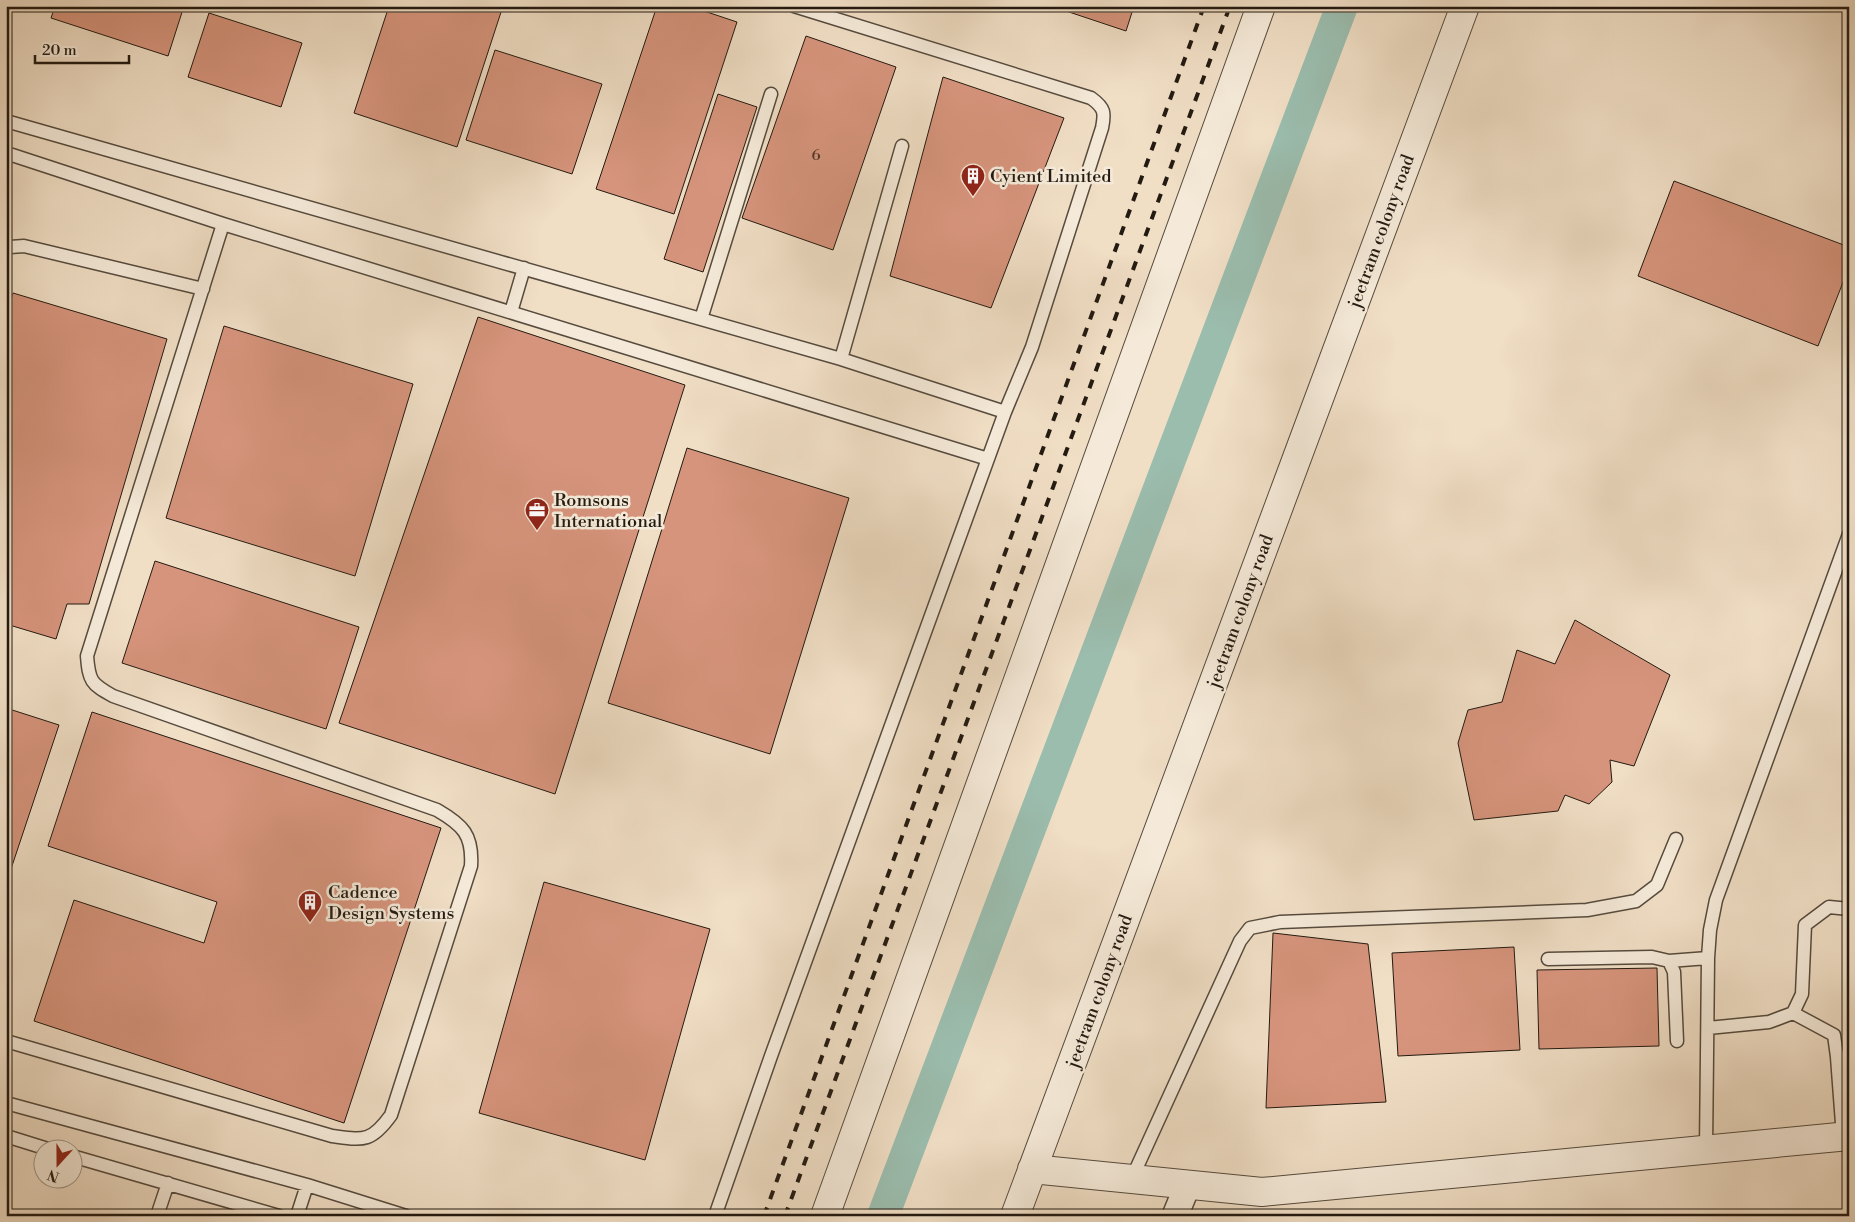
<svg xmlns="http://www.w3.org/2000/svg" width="1855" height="1222" font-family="'Libre Bodoni',serif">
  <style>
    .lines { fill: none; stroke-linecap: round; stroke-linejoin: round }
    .canal { stroke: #9bbdae; stroke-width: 32 }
    .building { fill: #d6947c; stroke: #231a11 }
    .service-casing { stroke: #564b3e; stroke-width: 15 }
    .minor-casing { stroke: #564b3e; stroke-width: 28 }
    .tertiary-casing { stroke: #564b3e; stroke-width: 30 }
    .service { stroke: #f5ead9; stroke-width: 12 }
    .minor { stroke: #f5ead9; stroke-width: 25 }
    .tertiary { stroke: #f5ead9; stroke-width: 28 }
    .rail { stroke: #231a11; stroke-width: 4; stroke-dasharray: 9 9; stroke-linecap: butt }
    .labels { text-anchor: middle; stroke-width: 5; stroke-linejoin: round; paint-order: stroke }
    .number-label { font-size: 15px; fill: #50382c }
    .poi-label { font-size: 18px; fill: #231a11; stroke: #f5ead9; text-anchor: start }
    .street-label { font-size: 18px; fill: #231a11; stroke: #f5ead9 }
  </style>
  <rect width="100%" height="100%" fill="#f0dec5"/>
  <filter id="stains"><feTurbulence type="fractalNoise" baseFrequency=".004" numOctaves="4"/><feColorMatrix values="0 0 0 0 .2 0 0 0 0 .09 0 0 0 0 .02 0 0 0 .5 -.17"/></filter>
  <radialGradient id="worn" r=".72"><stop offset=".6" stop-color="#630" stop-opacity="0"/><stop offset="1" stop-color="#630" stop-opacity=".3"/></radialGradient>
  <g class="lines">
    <path class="canal" d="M883,1216L1342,6"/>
  </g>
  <path class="building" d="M55,6H184L168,56L51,18Z
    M389,6H503L457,147L354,113Z
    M657,6H689L737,22L674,214L596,189Z
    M1051,6H1134L1126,31Z
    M209,13L302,43L281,107L188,77Z
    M806,36L896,67L833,250L742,218Z
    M495,50L602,84L572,174L466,140Z
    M943,77L1064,118L991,308L890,276Z
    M718,94L757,107L703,272L664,259Z
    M1674,181L1849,247V267L1818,346L1638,276Z
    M13,293L167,339L89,604H67L56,639L6,624V316Z
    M478,317L685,385L555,794L339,723Z
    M224,326L413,384L355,576L166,518Z
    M687,448L849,498L770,754L608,703Z
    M155,561L359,627L326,729L122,663Z
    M1575,620L1670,675L1634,766L1610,760L1612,782L1589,804L1565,795L1558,811L1474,820L1458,743L1468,710L1502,702L1517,650L1555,664Z
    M6,708L59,725L6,884Z
    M92,712L441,828L344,1123L34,1021L74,900L204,943L217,902L48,846Z
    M544,882L710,929L645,1160L479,1113Z
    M1273,933L1368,944L1386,1102L1266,1108Z
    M1514,947L1520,1050L1398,1056L1392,953Z
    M1657,968L1659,1046L1539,1049L1537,970Z"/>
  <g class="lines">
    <defs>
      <path id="service" d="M6,121L841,359L1005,412
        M6,153L223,224L988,459
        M6,250L10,247L24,246L203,289
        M511,312L524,268
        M701,319L771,94
        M841,359L902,146
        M1548,959L1652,957L1669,961L1674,972L1677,1041
        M1669,961L1708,958
        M1793,1013L1834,1035L1837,1057L1849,1058
        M1708,1028L1769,1022L1793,1013L1802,994L1805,925L1829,907L1849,909
        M6,1041L332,1136C363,1140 371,1143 391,1115L471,866C473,835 463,825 437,810L113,696C91,684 89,681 87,656L223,224
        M1837,1057L1843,1137
        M6,1103L307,1185L406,1216
        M6,1136L51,1150
        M1706,1150L1708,958L1710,930L1716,900L1849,534
        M72,1156L279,1216
        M1132,1178L1240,941L1250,928L1280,922L1587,910L1636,901L1657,885L1676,839
        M157,1216L168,1183
        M297,1216L307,1185
        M715,1216L771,1056L1005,412L1032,347L1102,128C1105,113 1105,108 1091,98L794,6"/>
      <path id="minor" d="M1175,1216L1188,1184"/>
      <path id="tertiary" d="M1032,1169L1262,1192L1849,1136
        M825,1216L1261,6
        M1015,1216L1465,6"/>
    </defs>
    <use href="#service" class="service-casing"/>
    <use href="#minor" class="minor-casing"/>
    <use href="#tertiary" class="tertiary-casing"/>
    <use href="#service" class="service"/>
    <use href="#minor" class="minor"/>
    <use href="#tertiary" class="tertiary"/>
    <path class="rail" d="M764,1216L1204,6
      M785,1216L1230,6"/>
  </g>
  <defs>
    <symbol id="building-pin" viewBox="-11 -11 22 30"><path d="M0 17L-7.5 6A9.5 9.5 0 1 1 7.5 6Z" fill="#8f2418" stroke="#f5ead9"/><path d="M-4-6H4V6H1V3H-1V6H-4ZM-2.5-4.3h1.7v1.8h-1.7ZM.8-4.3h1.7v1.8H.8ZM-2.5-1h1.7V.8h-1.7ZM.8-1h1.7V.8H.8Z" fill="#fff"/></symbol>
    <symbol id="office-pin" viewBox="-11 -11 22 30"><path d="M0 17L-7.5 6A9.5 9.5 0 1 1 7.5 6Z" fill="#8f2418" stroke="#f5ead9"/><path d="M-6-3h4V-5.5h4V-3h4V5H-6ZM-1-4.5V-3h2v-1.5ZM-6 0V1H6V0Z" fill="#fff"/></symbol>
  </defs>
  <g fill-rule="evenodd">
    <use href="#building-pin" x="959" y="162" width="28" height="38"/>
    <use href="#office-pin" x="523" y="496" width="28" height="38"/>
    <use href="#building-pin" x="296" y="888" width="28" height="38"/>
  </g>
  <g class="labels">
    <g class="number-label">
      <text x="816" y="160">6</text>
    </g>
    <g class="poi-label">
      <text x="990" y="182">Cyient Limited</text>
      <text x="554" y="506">Romsons<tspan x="554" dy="21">International</tspan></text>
      <text x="328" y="898">Cadence<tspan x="328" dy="21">Design Systems</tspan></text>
    </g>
    <g class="street-label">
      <text transform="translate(1381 231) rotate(-70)" y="6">jeetram colony road</text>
      <text transform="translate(1240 611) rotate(-70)" y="6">jeetram colony road</text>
      <text transform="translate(1099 991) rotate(-70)" y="6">jeetram colony road</text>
    </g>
  </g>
  <rect width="1855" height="1222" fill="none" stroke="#f0dec5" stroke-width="25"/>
  <rect x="8" y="8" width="1840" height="1207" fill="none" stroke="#231a11" stroke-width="2.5"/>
  <rect x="12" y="12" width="1830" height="1197" fill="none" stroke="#231a11"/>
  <g transform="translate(58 1164) rotate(201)"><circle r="24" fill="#f5ead9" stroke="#a19789"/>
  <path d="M0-4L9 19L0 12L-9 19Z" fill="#8f2418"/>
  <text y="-8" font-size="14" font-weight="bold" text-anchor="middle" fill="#231a11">N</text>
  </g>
  <path d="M35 55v8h94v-8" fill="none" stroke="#231a11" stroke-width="2.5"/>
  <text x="42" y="55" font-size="15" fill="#231a11" stroke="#f5ead9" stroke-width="4" paint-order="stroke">20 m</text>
  <rect width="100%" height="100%" filter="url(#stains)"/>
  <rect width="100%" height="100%" fill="url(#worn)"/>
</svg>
